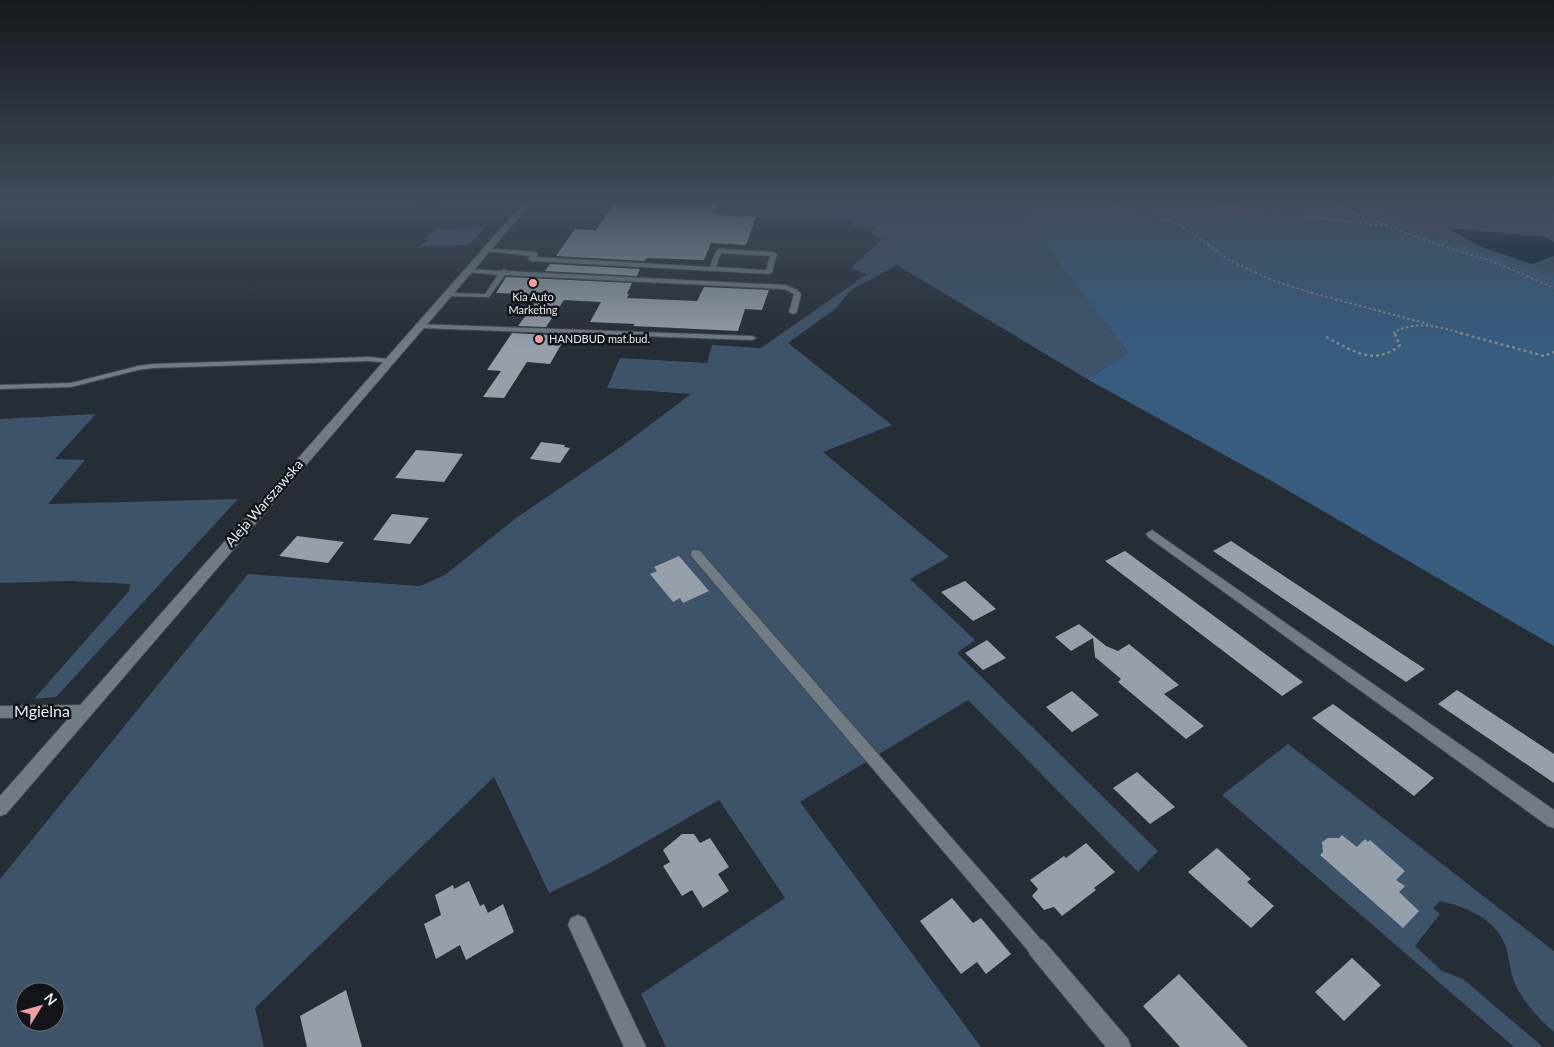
<svg xmlns="http://www.w3.org/2000/svg" width="1554" height="1047" font-family="Lato,sans-serif">
  <style>
    .green { fill: #3d5369; fill-rule: evenodd }
    .forest { fill: #375c7e }
    .water { fill: #041f37 }
    .building { fill: #96a0ab }
    .lines { fill: none; stroke-linecap: round; stroke-linejoin: round }
    .service-casing { stroke: #424951; stroke-width: 2 }
    .minor-casing { stroke: #424951; stroke-width: 2 }
    .tertiary-casing { stroke: #424951; stroke-width: 2 }
    .path-far1 { stroke: #7f868d; stroke-width: 2; stroke-dasharray: 2.5 2.5; stroke-linecap: butt }
    .path { stroke: #7f868d; stroke-width: 2.5; stroke-dasharray: 3 3; stroke-linecap: butt }
    .service { fill: #717b84; fill-rule: evenodd }
    .minor { fill: #717b84; fill-rule: evenodd }
    .tertiary { fill: #717b84; fill-rule: evenodd }
    .poi-dot { fill: #f49aa1; stroke: #111519; stroke-width: 2 }
    .labels { text-anchor: middle; stroke-width: 5; stroke-linejoin: round; paint-order: stroke }
    .far-poi-label { font-size: 11px; fill: #e8eef4; stroke: #111519 }
    .street-label { font-size: 14px; fill: #e8eef4; stroke: #111519 }
    .near-street-label { font-size: 16px; fill: #e8eef4; stroke: #111519 }
  </style>
  <rect width="100%" height="100%" fill="#252d35"/>
  <path class="green" d="M806,200H1031V227L1128,353L1087,379L897,265L851,290L835,309L788,343L892,425L823,452L949,557L910,579L975,640L957,653L1158,851L1138,872L968,700L800,802L981,1047H666L641,994L785,898L719,800L595,871L549,893L494,777L255,1008L264,1047H0V879L248,574L420,586L445,575L516,518L622,446L691,394L607,388L620,358L707,363L712,345L761,348L867,274L851,268L882,239L871,233L874,227L851,225L853,220L646,212L680,204L682,201L804,206ZM25,992H55V1022H25Z
    M1369,200H1507L1554,210V278L1414,231Z
    M485,227L469,245L417,247L428,240L426,239L435,229Z
    M96,414L55,459L85,460L48,504L238,499L56,697L34,699L129,591L130,584L70,581L0,583V419Z
    M1288,744L1554,951V1032C1541,1021 1525,1004 1517,988C1510,976 1510,960 1506,947C1496,919 1467,907 1440,901L1433,908L1440,914L1415,946L1442,971L1463,979L1543,1047H1514L1222,795Z"/>
  <path class="forest" d="M1031,200H1369L1414,231L1528,266L1554,276V646L1275,483L1087,379L1128,353L1031,227Z"/>
  <path class="water" d="M1448,228L1546,237L1554,242V256L1532,264L1479,246Z"/>
  <path class="building" d="M617,200L719,202L714,215L756,217L746,245L711,243L704,260L647,258L644,261L556,256L575,229L596,230Z
    M550,264L640,269L637,276L545,271Z
    M506,277L632,283L627,294H629L627,298L697,301L704,287L769,290L762,310L745,309L738,331L633,326L635,324L590,322L601,302L564,300L546,327L518,326L541,295L496,293Z
    M512,333L566,336L550,364L527,362L504,398L483,397L501,371L487,370Z
    M541,442L565,445L564,447L570,448L560,463L530,459Z
    M416,450L430,451L463,454L444,482L395,478Z
    M392,514L429,518L410,544L373,540Z
    M297,536L344,542L328,563L279,556Z
    M1231,541L1378,638L1425,669L1406,682L1213,551Z
    M1125,551L1214,616L1303,682L1282,696L1105,561Z
    M679,556L709,591L683,603L680,598L673,602L650,574L657,571L654,567Z
    M965,581L996,609L973,621L941,592Z
    M1079,624L1106,646L1118,651L1129,644L1179,685L1164,694L1204,726L1186,739L1118,682L1121,679L1095,657L1093,638L1071,651L1055,637Z
    M987,640L1006,658L983,670L965,653Z
    M1457,690L1554,754V783L1438,704Z
    M1072,691L1099,715L1072,732L1046,707Z
    M1333,704L1381,739L1434,778L1414,796L1312,718Z
    M1137,772L1175,807L1150,824L1113,788Z
    M682,834H694L700,843L710,838L729,867L718,874L729,891L703,908L692,890L682,896L663,866L670,862L663,850Z
    M1342,835L1357,847L1365,839L1368,842L1370,840L1405,871L1396,880L1405,886L1399,892L1419,911L1403,928L1320,855L1323,852L1322,842L1328,838H1339Z
    M1086,843L1115,872L1094,888L1096,890L1062,916L1054,907L1044,910L1032,896L1038,889L1030,880L1064,856L1066,858Z
    M1217,848L1251,879L1247,882L1274,906L1251,928L1188,872Z
    M469,881L480,906L484,904L488,913L503,904L514,932L466,960L460,945L436,959L424,924L441,915L435,895L453,885L454,889Z
    M952,898L973,923L981,918L1011,954L986,974L977,962L961,974L920,921Z
    M1352,958L1381,985L1344,1021L1315,992Z
    M1179,974L1232,1030L1248,1047H1180L1143,1006Z
    M346,990L362,1047H307L300,1016Z"/>
  <g class="lines">
    <defs>
      <path id="service" d="M415,200H454L451,202L417,203L415,202Z
        M486,248L535,252L538,254L536,257L710,267L716,251L719,249L774,252L777,254L772,272L769,274L531,261L528,259L530,256L484,251V249ZM721,253L770,256L766,270L716,267Z
        M467,269L501,271L504,269L507,271L785,285L797,290L801,294L797,312L793,314L789,312L794,294L784,289L505,275L489,297L445,296L444,295L447,293L485,294L498,275L465,272V270Z
        M416,324L752,336L756,338L752,340L419,328H416Z
        M369,357L389,359L393,361L389,363L369,361L153,368L138,370L71,387L0,389V385L71,383L138,366L153,364Z
        M696,550L700,551L1043,942L1045,948L1043,954L1037,956L1031,954L692,557L691,554L692,551Z"/>
      <path id="minor" d="M1152,530L1554,810V828L1548,826L1148,537L1146,534Z
        M84,705L90,706L92,711L90,716L84,717L0,718V706Z
        M578,915L585,918L646,1047H624L568,925L571,918Z
        M1037,938L1044,941L1128,1039L1131,1047H1106L1030,955L1027,948L1030,941Z"/>
      <path id="tertiary" d="M526,200H534L6,814L0,816V796Z"/>
    </defs>
    <use href="#service" class="service-casing"/>
    <use href="#minor" class="minor-casing"/>
    <use href="#tertiary" class="tertiary-casing"/>
    <path class="path-far1" d="M1092,200L1158,217L1180,225L1229,260L1274,281L1312,293L1428,324
      M1146,200L1204,204L1385,226
      M1320,200L1430,242L1492,261L1554,288
      M1395,334L1394,332C1419,320 1440,327 1465,334"/>
    <path class="path" d="M1460,333L1544,356L1554,352
      M1326,337C1352,350 1374,367 1400,345L1394,333"/>
    <use href="#service" class="service"/>
    <use href="#minor" class="minor"/>
    <use href="#tertiary" class="tertiary"/>
  </g>
  <linearGradient id="sky" x2="0" y2="1"><stop stop-color="#14191d"/><stop offset="0.58" stop-color="#404c5c"/><stop offset="1" stop-color="#404c5c" stop-opacity="0"/></linearGradient>
  <rect width="1554" height="347" fill="url(#sky)"/>
  <g class="poi-dot">
    <circle cx="533" cy="283" r="5"/>
    <circle cx="539" cy="339" r="5"/>
  </g>
  <g class="labels">
    <g class="far-poi-label">
      <text x="533" y="301">Kia Auto<tspan x="533" dy="13">Marketing</tspan></text>
      <text x="549" y="343" text-anchor="start">HANDBUD mat.bud.</text>
    </g>
    <g class="street-label">
      <text transform="translate(264 503) rotate(-49)" y="5">Aleja Warszawska</text>
    </g>
    <g class="near-street-label">
      <text x="42" y="717">Mgielna</text>
    </g>
  </g>
  <g transform="translate(40 1007) rotate(53)"><circle r="24" fill="#111519" stroke="#676c71"/>
  <path d="M0-4L9 19L0 12L-9 19Z" fill="#f49aa1"/>
  <text y="-8" font-size="14" font-weight="bold" text-anchor="middle" fill="#e8eef4">N</text>
  </g>
</svg>
